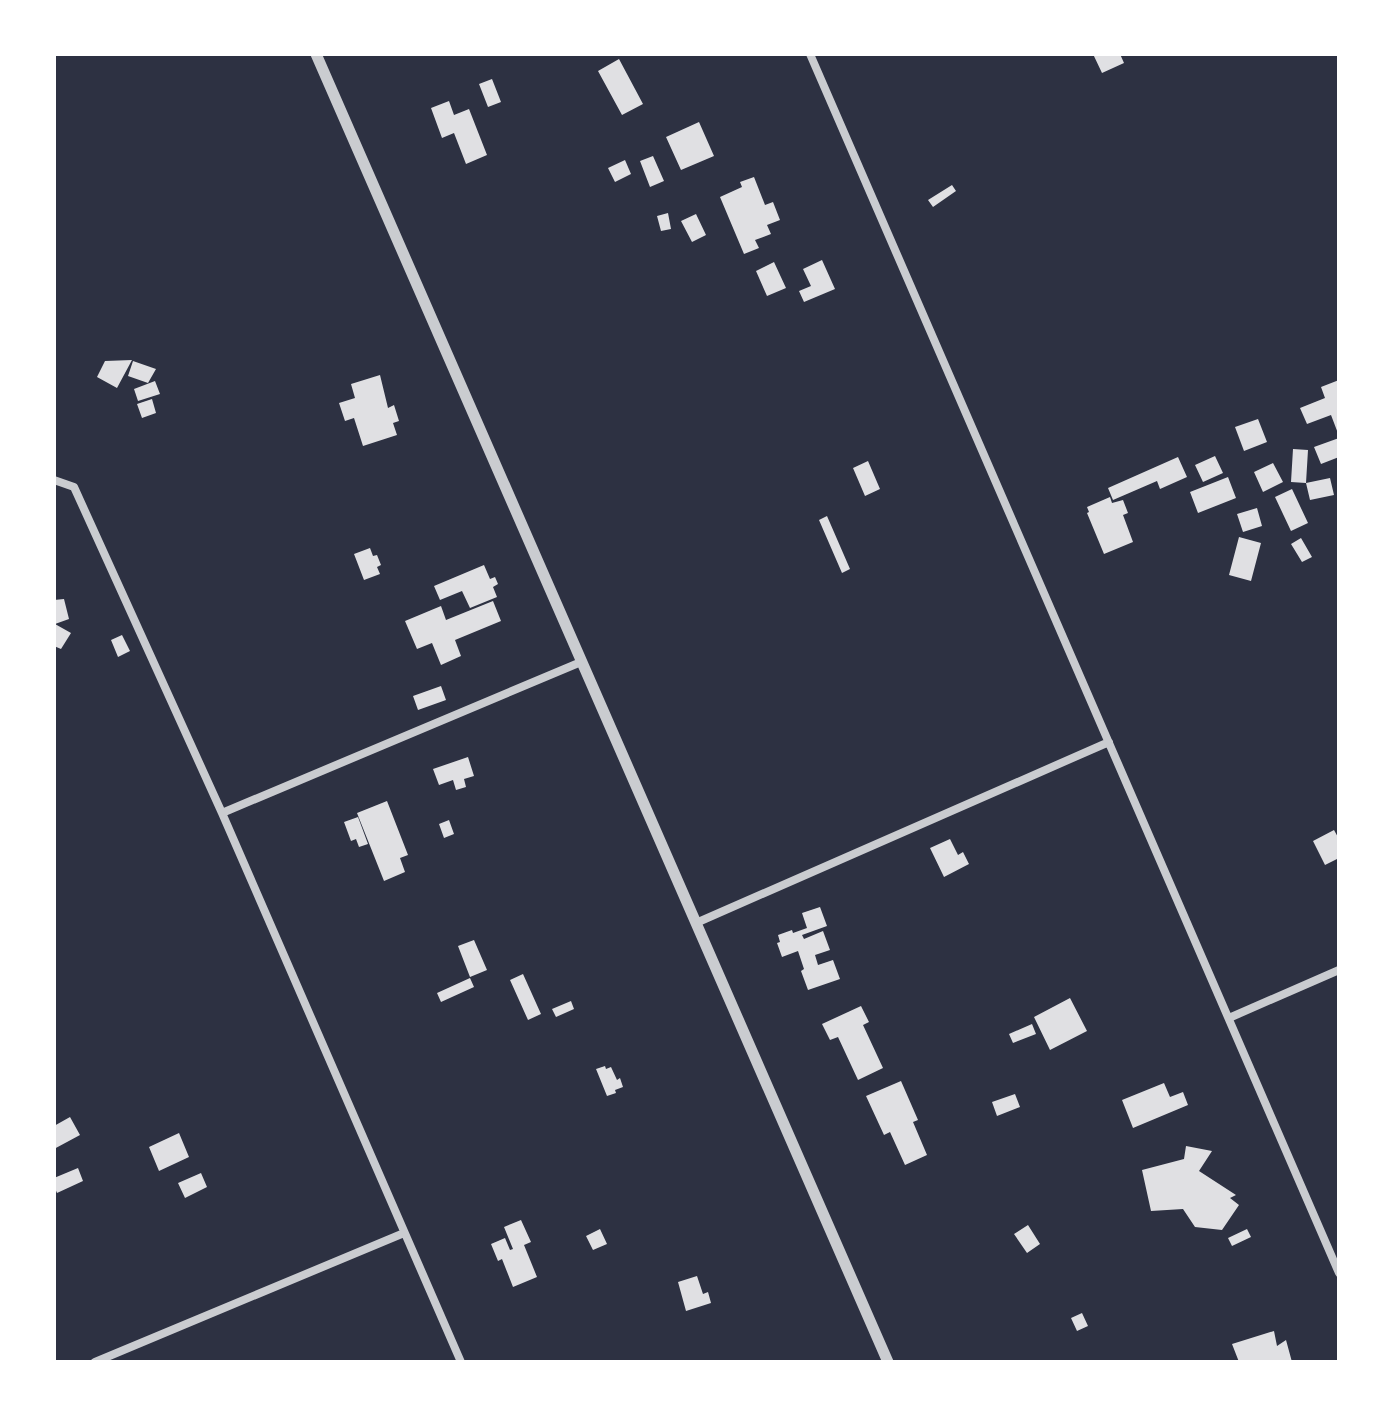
<svg xmlns="http://www.w3.org/2000/svg" width="1393" height="1416" font-family="Arial,sans-serif">
  <style>
    .building { fill: #e0e0e3 }
    .lines { fill: none; stroke-linecap: round; stroke-linejoin: round }
    .minor { stroke: #caccd0; stroke-width: 8 }
    .tertiary { stroke: #caccd0; stroke-width: 11 }
  </style>
  <rect width="100%" height="100%" fill="#2d3142"/>
  <path class="building" d="M1093,54H1120L1124,63L1102,73Z
    M619,59L643,104L622,115L598,71Z
    M492,79L501,102L488,107L479,84Z
    M449,101L454,115L469,109L487,155L466,164L454,133L442,138L431,108Z
    M699,122L714,156L681,170L666,137Z
    M653,156L664,181L650,187L640,161Z
    M625,160L631,174L615,182L608,168Z
    M754,177L765,205L773,202L780,220L767,225L771,234L755,240L759,248L744,254L720,197L742,187L740,182Z
    M952,185L956,191L933,207L928,200Z
    M668,213L671,229L661,231L657,216Z
    M696,214L706,235L692,242L681,221Z
    M822,260L835,289L804,302L799,291L811,286L803,269Z
    M774,262L786,288L767,296L756,271Z
    M132,360L117,388L97,377L105,361Z
    M133,361L156,369L148,383L128,376Z
    M380,375L388,408L394,405L399,421L393,423L397,435L363,446L354,418L345,421L339,403L355,398L351,384Z
    M1339,380V436L1331,415L1307,424L1300,408L1325,398L1321,387Z
    M155,381L160,394L138,401L134,389Z
    M152,399L156,413L142,418L137,404Z
    M1258,419L1267,442L1244,451L1235,427Z
    M1339,438V457L1321,464L1314,447Z
    M1293,449L1308,450L1306,483L1291,482Z
    M1215,456L1223,473L1203,482L1195,465Z
    M1178,457L1187,477L1160,489L1157,481L1113,500L1108,488Z
    M868,461L880,489L865,496L853,468Z
    M1273,463L1283,482L1263,492L1254,472Z
    M1228,477L1236,498L1198,513L1190,492Z
    M1330,478L1334,495L1310,500L1306,483Z
    M1292,489L1308,523L1291,531L1275,497Z
    M1110,497L1112,503L1123,500L1128,513L1123,515L1133,542L1104,554L1087,513L1089,512L1087,507Z
    M1257,508L1262,526L1243,532L1237,514Z
    M827,516L850,569L842,573L819,520Z
    M1239,537L1261,543L1251,581L1229,575Z
    M1301,538L1312,557L1302,562L1291,544Z
    M370,548L373,556L377,555L381,565L377,567L380,574L364,580L354,554Z
    M484,565L490,579L495,577L498,584L493,587L497,597L470,608L462,591L440,600L434,586Z
    M64,599L69,619L55,624L71,633L61,649L54,646V600Z
    M493,601L501,621L455,640L461,656L441,665L432,643L417,649L405,621L441,606L446,620Z
    M122,635L130,651L118,657L111,640Z
    M441,686L446,700L418,710L413,696Z
    M468,757L474,776L464,779L466,787L456,790L453,780L439,785L433,769Z
    M387,801L408,855L400,858L405,872L384,881L357,813Z
    M358,817L368,844L359,847L356,839L351,841L344,822Z
    M449,820L454,834L444,838L439,824Z
    M1334,830L1339,839V858L1325,865L1313,841Z
    M950,839L958,855L963,852L969,864L944,877L930,848Z
    M820,907L827,926L802,935L804,939L823,931L830,950L815,955L818,965L833,960L840,979L808,990L801,971L804,969L798,951L782,957L777,943L780,942L778,935L792,930L793,933L807,928L802,913Z
    M474,940L487,970L470,977L458,946Z
    M523,974L541,1014L528,1020L510,980Z
    M470,978L474,987L441,1002L437,993Z
    M1070,998L1087,1031L1050,1050L1034,1017Z
    M571,1001L574,1009L556,1017L552,1009Z
    M861,1006L869,1022L863,1025L883,1068L858,1080L838,1037L830,1040L822,1024Z
    M1032,1024L1036,1034L1013,1043L1009,1034Z
    M605,1066L606,1069L611,1067L617,1080L620,1078L623,1087L615,1090L616,1093L607,1096L596,1069Z
    M901,1081L918,1120L913,1122L927,1155L905,1165L890,1132L884,1135L866,1096Z
    M1164,1083L1170,1097L1183,1092L1188,1105L1133,1128L1122,1100Z
    M1015,1094L1020,1107L997,1116L992,1102Z
    M70,1117L80,1135L54,1149V1126Z
    M179,1133L189,1157L159,1171L149,1147Z
    M1186,1146L1212,1151L1199,1171L1236,1195L1230,1198L1239,1205L1222,1230L1195,1227L1183,1209L1151,1211L1142,1170L1184,1159Z
    M78,1168L83,1181L57,1193L54,1186V1178Z
    M201,1173L207,1187L185,1198L178,1183Z
    M521,1220L531,1242L524,1245L537,1277L513,1287L502,1259L498,1261L491,1244L505,1238L510,1250L513,1249L504,1227Z
    M1028,1225L1040,1244L1027,1253L1014,1234Z
    M600,1229L607,1244L593,1250L586,1236Z
    M1247,1229L1251,1237L1232,1246L1228,1238Z
    M697,1276L703,1294L708,1292L711,1303L686,1311L678,1282Z
    M1082,1313L1088,1326L1077,1331L1071,1318Z
    M1274,1331L1277,1346L1286,1340L1292,1362H1239L1232,1344Z"/>
  <g class="lines">
    <path class="minor" d="M810,54L1339,1273
      M54,480L74,487L222,813L461,1362
      M222,813L581,662
      M696,923L1109,742
      M1229,1018L1339,970
      M95,1362L404,1233"/>
    <path class="tertiary" d="M316,54L888,1362"/>
  </g>
  <rect width="1393" height="1416" fill="none" stroke="#ffffff" stroke-width="112"/>
</svg>
